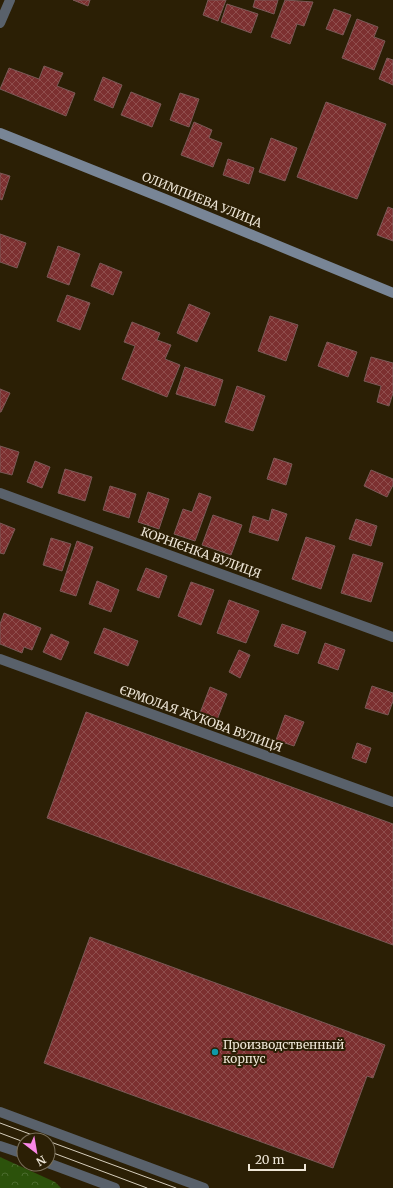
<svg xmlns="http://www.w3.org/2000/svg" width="393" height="1188" font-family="Merriweather,serif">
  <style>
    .forest { fill: url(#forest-crowns) }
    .building { fill: url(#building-cross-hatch); stroke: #7a5957 }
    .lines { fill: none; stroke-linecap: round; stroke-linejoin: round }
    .minor { stroke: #59616b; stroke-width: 10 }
    .tertiary { stroke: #59616b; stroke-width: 10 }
    .secondary { stroke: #788596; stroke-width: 10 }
    .tram { stroke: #d6cebd; stroke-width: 1 }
    .culture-dot { fill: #0f9aa8; stroke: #2b1f05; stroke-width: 1.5 }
    .labels { text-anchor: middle; stroke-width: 4; stroke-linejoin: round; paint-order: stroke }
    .street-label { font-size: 12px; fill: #eee6d7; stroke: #2b1f05 }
    .poi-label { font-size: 12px; fill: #eee6d7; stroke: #2b1f05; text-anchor: start }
  </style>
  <defs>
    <pattern id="forest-crowns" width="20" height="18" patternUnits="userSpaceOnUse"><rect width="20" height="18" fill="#2c520b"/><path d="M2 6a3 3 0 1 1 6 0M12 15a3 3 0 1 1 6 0" fill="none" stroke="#4b6b2e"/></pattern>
    <pattern id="building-cross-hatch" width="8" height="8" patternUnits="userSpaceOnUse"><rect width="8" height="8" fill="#7c3030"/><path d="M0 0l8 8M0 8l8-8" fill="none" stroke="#8f4e4d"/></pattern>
  </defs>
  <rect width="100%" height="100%" fill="#2b1f05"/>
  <path class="forest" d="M0,1157L55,1182L61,1188H0Z"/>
  <path class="building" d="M73,0H90L88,6Z
    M208,0H226L218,21L203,15Z
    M255,0H278L274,14L253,7Z
    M285,0L313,2L304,26L297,24L290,44L271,37Z
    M227,4L258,14L251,33L221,22Z
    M334,9L351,15L343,35L326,29Z
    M357,19L378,27L374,37L385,41L374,70L342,58Z
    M387,58L393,60V85L379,79Z
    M44,66L63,73L57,86L75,93L66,116L0,89L9,68L39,79Z
    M103,77L122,85L113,108L94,100Z
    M131,92L161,104L152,127L121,115Z
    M180,93L199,99L189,127L170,120Z
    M326,102L386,124L357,199L297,177Z
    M194,122L212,130L209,138L222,143L213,167L181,155Z
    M271,138L297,148L285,181L259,172Z
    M228,159L254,168L249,184L223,175Z
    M0,173L10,176L2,200L0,199Z
    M388,207L393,209V241L377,235Z
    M0,234L26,243L17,268L0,262Z
    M58,246L80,254L69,285L47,277Z
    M100,263L122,272L113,295L91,286Z
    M67,295L90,303L80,330L57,321Z
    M189,304L210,313L197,342L177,333Z
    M270,316L298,325L286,361L258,351Z
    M132,322L160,333L157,340L171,345L165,359L180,365L167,397L122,379L135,346L124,342Z
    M327,342L357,352L348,377L318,366Z
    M371,357L393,363V393L389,406L377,402L381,386L364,381Z
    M185,367L223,380L215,406L176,394Z
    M237,386L265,396L253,431L225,422Z
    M0,389L10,393L1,412H0Z
    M0,446L19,452L12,475L0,472Z
    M274,458L292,464L286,485L267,479Z
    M35,461L50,467L42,488L27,482Z
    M65,469L92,477L85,501L58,493Z
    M371,470L393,479V485L387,497L364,486Z
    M110,486L136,494L129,518L103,510Z
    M148,492L169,499L159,529L138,522Z
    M199,493L211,497L195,541L174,534L183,509L192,512Z
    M272,509L287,514L278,541L249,532L253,516L269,521Z
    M213,515L242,525L231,555L202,545Z
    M356,519L377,526L371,546L349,539Z
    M0,523L15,529L4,554L0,553Z
    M306,537L335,546L321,589L292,579Z
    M51,538L71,544L62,571L43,565Z
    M77,541L93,547L76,596L60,591Z
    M353,554L383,563L371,602L341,593Z
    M146,568L167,576L159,598L137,590Z
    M97,581L119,590L111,612L89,604Z
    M191,582L214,590L201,625L178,616Z
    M229,600L259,611L246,643L217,633Z
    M4,613L41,628L32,650L24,647L22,653L0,644V624Z
    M282,624L306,632L298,654L274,646Z
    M104,628L138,641L128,666L94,653Z
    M51,634L69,642L61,660L43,652Z
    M325,643L345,650L338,670L318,663Z
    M239,650L250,655L240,678L229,672Z
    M372,686L393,693V701L388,715L365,708Z
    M210,687L227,694L217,720L200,713Z
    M86,712L393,824V945L47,818Z
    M285,715L304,722L294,746L276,740Z
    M357,743L371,748L366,763L352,758Z
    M90,937L385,1045L373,1078L367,1076L333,1168L44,1063Z"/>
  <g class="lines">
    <path class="minor" d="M0,23L10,0
      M0,493L393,637
      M0,659L393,802"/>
    <path class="tertiary" d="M0,1112L204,1188
      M0,1146L24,1154
      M48,1163L115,1188"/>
    <path class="secondary" d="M0,133L165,199L393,293"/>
    <path class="tram" d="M0,1123L46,1140
      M0,1133L24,1142
      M48,1141L176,1188
      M48,1151L147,1188"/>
  </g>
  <circle class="culture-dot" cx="215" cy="1052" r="4"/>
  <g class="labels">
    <g class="street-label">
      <text transform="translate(202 200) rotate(22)" y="4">ОЛИМПИЕВА УЛИЦА</text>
      <text transform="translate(201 553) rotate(20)" y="4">КОРНІЄНКА ВУЛИЦЯ</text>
      <text transform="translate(201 719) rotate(20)" y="4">ЄРМОЛАЯ ЖУКОВА ВУЛИЦЯ</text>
    </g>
    <g class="poi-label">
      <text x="223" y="1049">Производственный<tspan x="223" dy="14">корпус</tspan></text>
    </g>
  </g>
  <g transform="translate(36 1152) rotate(149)"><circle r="19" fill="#2b1f05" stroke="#796f59"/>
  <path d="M0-3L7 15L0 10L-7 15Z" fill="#fa87e7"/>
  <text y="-6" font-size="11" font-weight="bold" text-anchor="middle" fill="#eee6d7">N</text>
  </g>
  <path d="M249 1164v6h56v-6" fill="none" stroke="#eee6d7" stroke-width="2"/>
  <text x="255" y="1164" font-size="12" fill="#eee6d7" stroke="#2b1f05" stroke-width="3" paint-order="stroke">20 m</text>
</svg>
